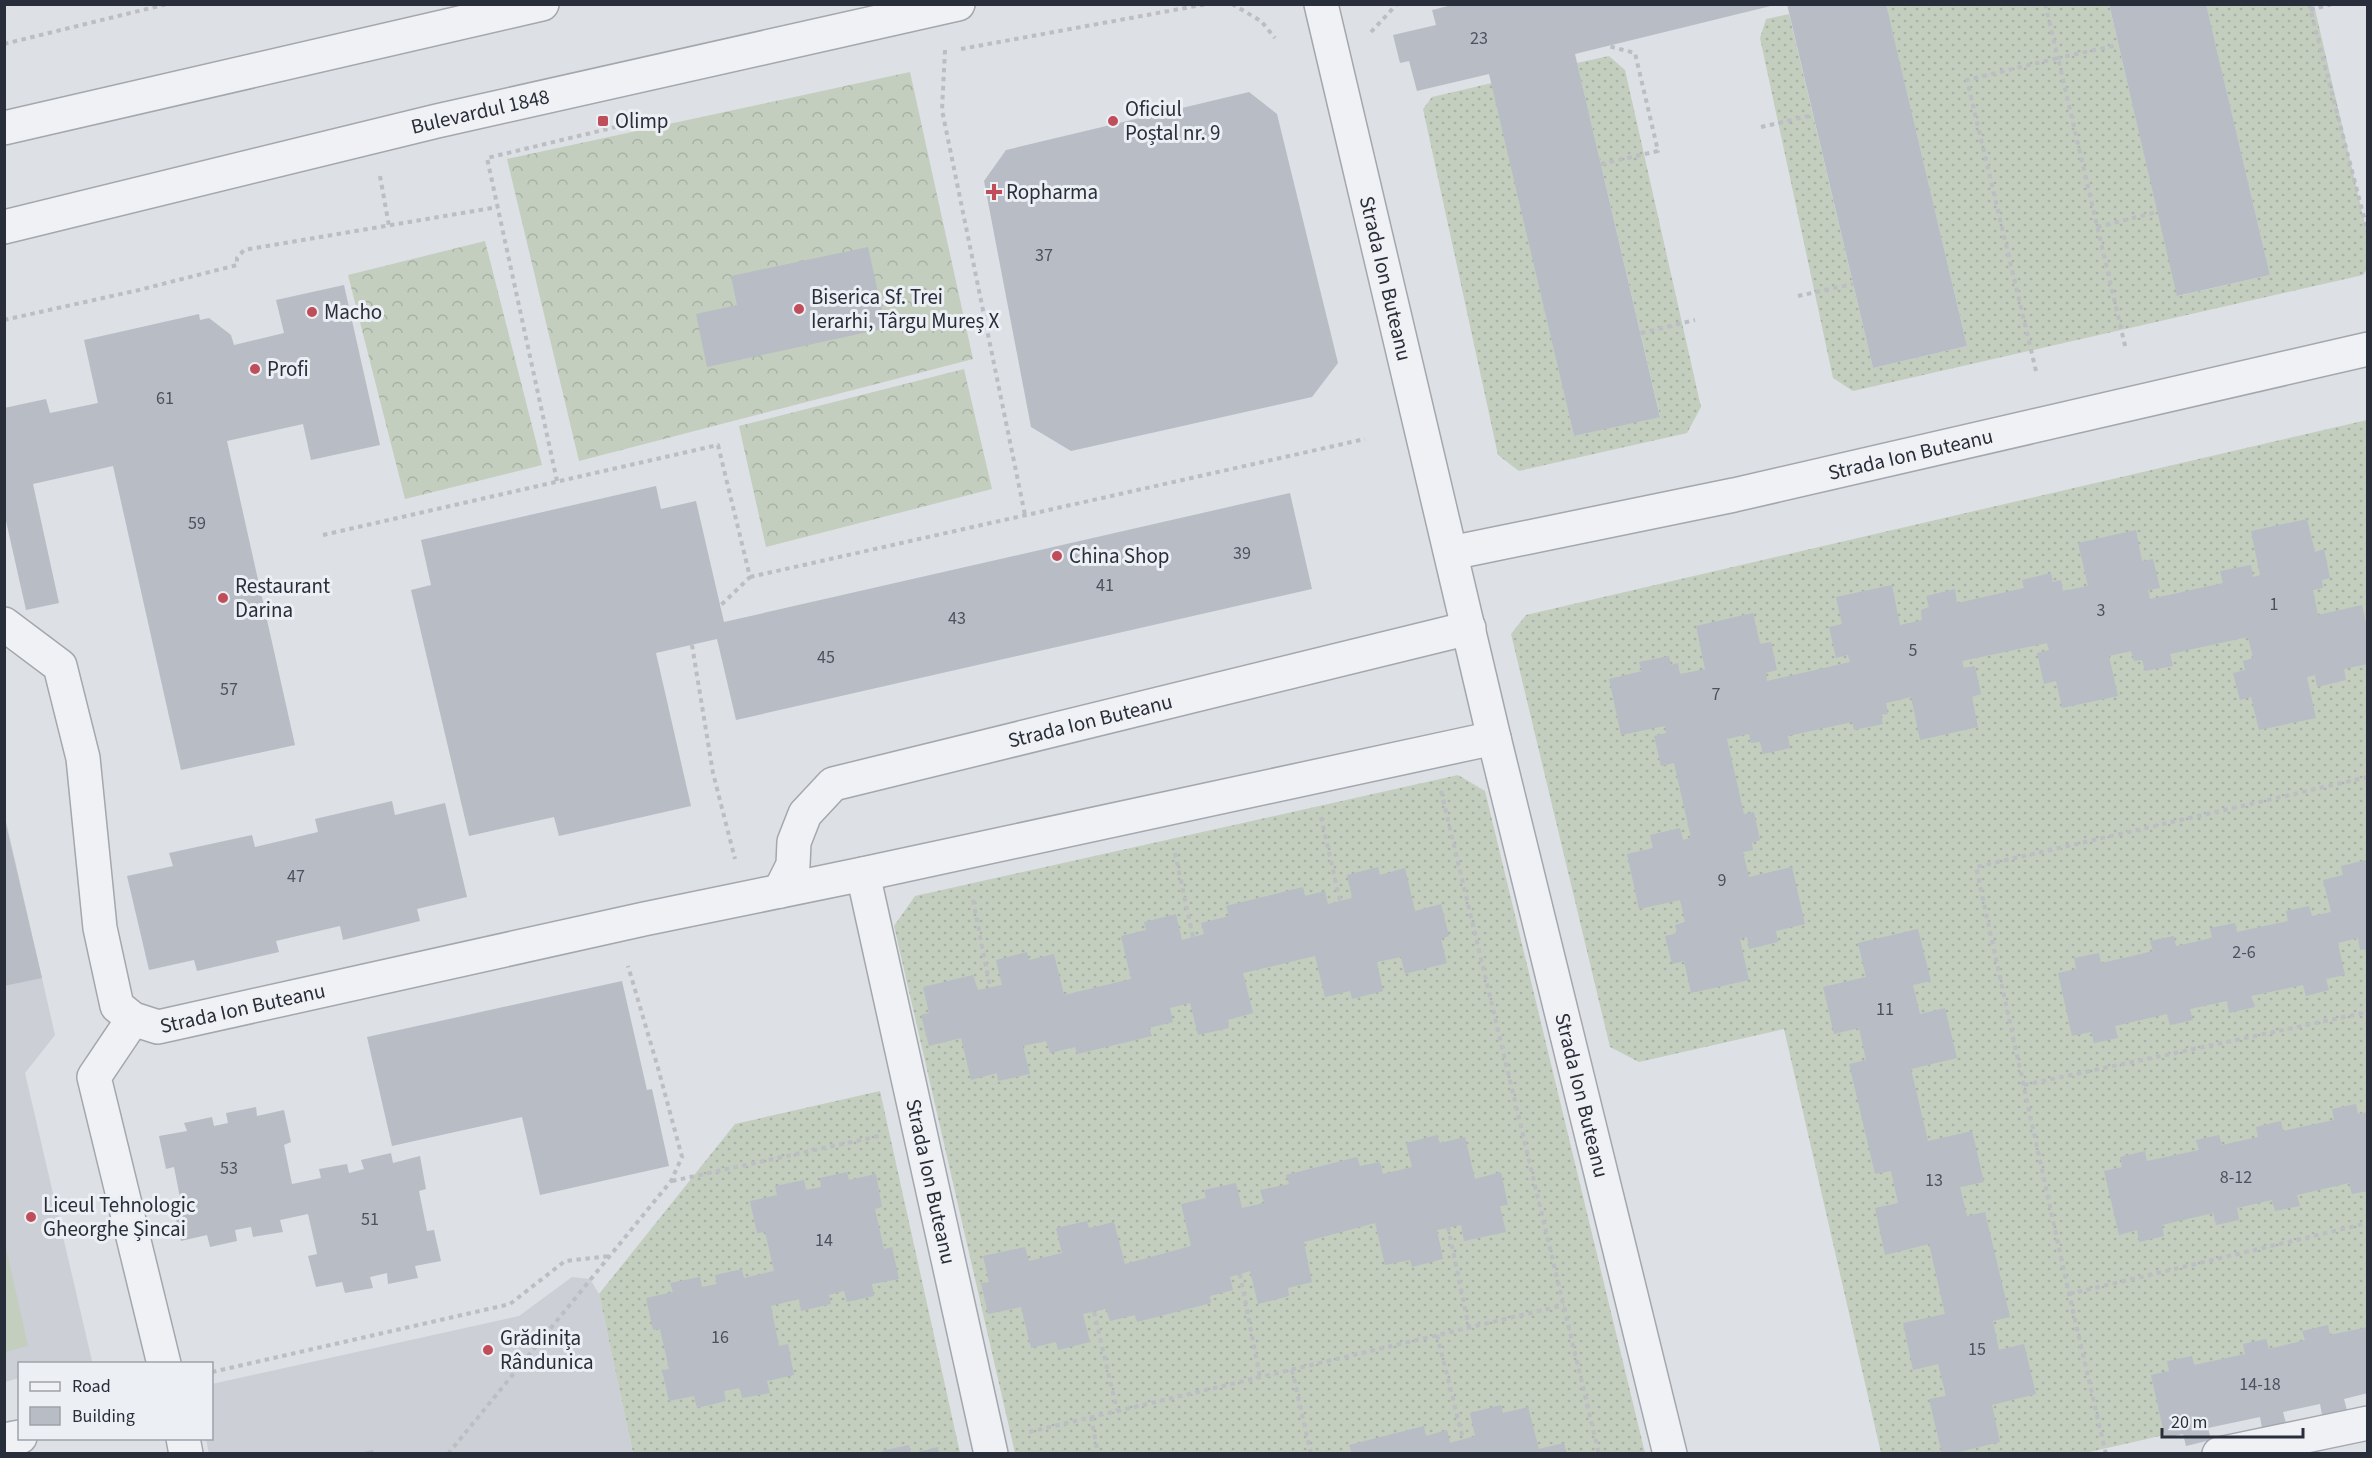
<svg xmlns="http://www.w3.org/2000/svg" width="2372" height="1458" font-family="'Source Sans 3',sans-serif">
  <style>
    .built { fill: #cccfd6 }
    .grass { fill: url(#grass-dots) }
    .forest { fill: url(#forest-crowns) }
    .pitch { fill: #c3cebf }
    .building { fill: #b8bcc5 }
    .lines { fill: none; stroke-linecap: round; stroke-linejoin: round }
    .minor-casing { stroke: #a3a7ae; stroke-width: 36 }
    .path { stroke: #bcbec4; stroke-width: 4; stroke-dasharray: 4.5 4.5; stroke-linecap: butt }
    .minor { stroke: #f0f1f4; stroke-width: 33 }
    .poi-dot { fill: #bf4e5a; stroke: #eceff3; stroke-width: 2 }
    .labels { text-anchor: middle; stroke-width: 6; stroke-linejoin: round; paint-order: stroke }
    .number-label { font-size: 18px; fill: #4c525d }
    .poi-label { font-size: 21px; fill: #282e3a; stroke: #eceff3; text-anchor: start }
    .street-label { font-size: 21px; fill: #282e3a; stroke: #eceff3 }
  </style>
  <defs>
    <pattern id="grass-dots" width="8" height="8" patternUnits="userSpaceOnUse" patternTransform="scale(1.5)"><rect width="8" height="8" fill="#c3cebf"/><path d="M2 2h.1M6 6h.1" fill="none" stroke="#a8b1a5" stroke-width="1.8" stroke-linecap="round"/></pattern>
    <pattern id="forest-crowns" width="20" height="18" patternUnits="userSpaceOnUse" patternTransform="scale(1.5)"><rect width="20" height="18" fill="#c3cebf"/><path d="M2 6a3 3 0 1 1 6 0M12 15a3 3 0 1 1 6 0" fill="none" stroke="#a8b1a5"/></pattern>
  </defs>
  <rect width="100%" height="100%" fill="#dde0e5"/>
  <path class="built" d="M4,812L55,1035L25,1073L92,1361L81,1364H20L19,1378L5,1382Z
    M572,1277L590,1279L599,1294L633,1453L209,1454L206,1439L212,1438V1384L519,1316Z"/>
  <path class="grass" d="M1886,5H2109L2178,296L2270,275L2206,5H2314L2367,233V269L2363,275L1853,391L1833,378L1760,38L1766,19L1789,14L1873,368L1967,346Z
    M1609,56L1625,70L1701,407L1687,433L1519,471L1498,455L1423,109L1432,97L1492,83L1574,436L1660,416L1577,63Z
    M2367,420V1389L2085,1453H1881L1784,1029L1639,1062L1610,1047L1511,634L1526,615Z
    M1458,775L1485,791L1645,1453H1015L894,926L915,896Z
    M880,1091L960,1453H633L599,1294L735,1124Z"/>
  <path class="forest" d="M910,72L973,359L579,461L507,159Z
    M485,241L542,465L405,499L348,275Z
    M964,369L992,489L766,547L739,426Z"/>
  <path class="pitch" d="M5,1243L28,1346L5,1352H4Z"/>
  <path class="building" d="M1456,4H1779L1575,54L1660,417L1574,436L1489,74L1417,91L1409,61L1400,63L1393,35L1436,25L1432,10Z
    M1787,4H1886L1967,346L1873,368Z
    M2109,4H2206L2270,275L2177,296Z
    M1249,92L1277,114L1338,363L1312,397L1071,451L1031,427L984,181L1006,150Z
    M868,247L886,328L707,367L696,314L737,305L731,276Z
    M344,285L380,445L311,460L303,424L227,441L295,745L181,770L113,466L33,484L59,603L26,610L4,512V408L46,399L50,413L98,403L84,340L199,314L200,320L209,318L231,335L234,345L284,333L276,300Z
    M656,486L661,509L696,501L724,622L1290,493L1312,589L736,720L717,639L656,653L691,806L559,836L554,817L469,836L411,590L431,585L421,540Z
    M2307,519L2315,552L2324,549L2330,578L2322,580L2323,588L2313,590L2318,615L2362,605L2368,632V664L2344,669L2346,680L2317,687L2315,675L2307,677L2316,718L2259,730L2251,697L2240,700L2233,673L2245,670L2243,661L2253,658L2248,637L2170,654L2173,666L2145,671L2142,660L2134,661L2131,651L2109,656L2118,696L2062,708L2056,681L2044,684L2037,653L2049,650L2047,643L1962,661L1964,668L1975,666L1981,694L1972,697L1978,727L1920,740L1911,697L1886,703L1888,714L1881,715L1883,724L1854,730L1852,722L1788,736L1790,748L1763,754L1760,742L1751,743L1749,734L1727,739L1744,814L1754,812L1760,840L1752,843L1753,850L1743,852L1749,877L1792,867L1805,924L1776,931L1778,942L1749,949L1747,937L1740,939L1749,980L1691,993L1684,961L1672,964L1665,936L1677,933L1675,925L1685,922L1680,900L1639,909L1627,854L1653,848L1650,835L1680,828L1683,840L1691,838L1674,763L1661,766L1654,736L1666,733L1665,726L1621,735L1609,679L1642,671L1639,662L1669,656L1671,665L1678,663L1680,674L1705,669L1696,626L1753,613L1760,644L1771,642L1777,670L1766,673L1767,681L1850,662L1848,655L1836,658L1829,627L1842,624L1836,597L1892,585L1900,625L1922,620L1921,610L1929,607L1926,596L1955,589L1957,603L2024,588L2022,580L2051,573L2053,582L2061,580L2063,591L2088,586L2078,543L2136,530L2142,561L2153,559L2160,588L2148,590L2150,599L2223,583L2220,571L2251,565L2253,577L2260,575L2251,531Z
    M392,801L395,815L445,803L467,897L417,909L420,921L343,940L340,926L276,941L279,952L197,971L194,960L149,970L127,876L173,866L169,853L252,835L255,847L318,832L315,819Z
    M4,816L42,978L4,986Z
    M2366,860L2368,949L2360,950L2358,938L2338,943L2345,975L2326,979L2329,990L2306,996L2303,985L2251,996L2255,1007L2229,1013L2227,1001L2190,1009L2193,1020L2170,1025L2167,1014L2115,1026L2118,1038L2094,1043L2091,1032L2072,1036L2058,973L2076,969L2074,958L2099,953L2101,963L2128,957L2153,951L2150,941L2174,936L2176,946L2212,938L2210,928L2235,923L2237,932L2288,921L2286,911L2309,906L2312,916L2331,912L2323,880L2343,875L2341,866Z
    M1378,867L1380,875L1405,868L1415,911L1441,904L1449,936L1441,939L1447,963L1405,974L1401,957L1377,962L1383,991L1352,999L1350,991L1325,997L1315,956L1243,973L1253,1013L1228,1020L1229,1028L1198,1035L1190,1003L1170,1008L1173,1022L1149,1028L1152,1036L1077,1054L1075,1047L1050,1053L1046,1041L1023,1046L1030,1074L998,1081L997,1073L971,1080L961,1038L929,1046L921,1015L929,1013L923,987L973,975L978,990L1002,985L996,960L1027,952L1029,960L1054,954L1064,995L1131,979L1121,936L1146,930L1144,922L1176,914L1182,940L1204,934L1201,923L1229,916L1226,906L1303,887L1305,896L1325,891L1328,904L1352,898L1347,875Z
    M1918,929L1931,981L1913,985L1920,1014L1945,1008L1957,1058L1911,1069L1928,1141L1972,1131L1984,1182L1960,1187L1967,1216L1985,1212L2010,1317L1993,1321L1999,1350L2024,1344L2036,1394L1992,1405L2000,1442L1951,1454H1942L1929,1399L1946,1396L1938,1364L1913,1370L1903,1323L1945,1314L1929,1244L1885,1255L1875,1208L1898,1203L1891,1171L1875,1174L1849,1064L1866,1060L1859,1028L1834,1034L1823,987L1866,977L1858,943Z
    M622,981L647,1090L652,1089L669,1166L540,1195L522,1117L392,1146L367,1037Z
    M2356,1104L2358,1114L2368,1112V1191L2352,1194L2349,1183L2297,1195L2300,1206L2275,1211L2272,1200L2237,1208L2239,1220L2216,1225L2213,1213L2162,1225L2164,1236L2139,1242L2137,1230L2119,1235L2104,1171L2122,1167L2120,1157L2145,1151L2147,1161L2199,1150L2196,1140L2219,1135L2222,1145L2258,1137L2256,1127L2281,1121L2283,1131L2334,1120L2332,1109Z
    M256,1107L257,1116L284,1110L291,1142L284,1145L292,1184L321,1178L319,1169L347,1164L349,1173L364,1169L361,1160L391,1153L393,1163L420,1156L426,1189L419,1191L427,1231L434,1230L441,1261L415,1266L418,1278L388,1284L387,1273L370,1277L373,1288L345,1293L342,1282L316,1287L308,1256L317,1254L308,1214L280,1220L283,1232L253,1237L251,1227L235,1230L237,1241L210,1247L207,1235L181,1241L174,1210L182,1208L174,1167L166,1169L159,1136L187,1131L184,1123L212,1117L214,1126L228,1123L226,1113Z
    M1437,1135L1440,1143L1465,1137L1475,1179L1501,1172L1508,1205L1500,1206L1506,1232L1464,1241L1461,1225L1437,1230L1443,1259L1412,1267L1410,1260L1385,1265L1375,1223L1304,1242L1312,1282L1288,1288L1289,1296L1258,1304L1250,1271L1230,1277L1233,1290L1210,1296L1211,1303L1137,1322L1135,1315L1110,1321L1106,1309L1083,1314L1090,1342L1058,1350L1056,1342L1031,1348L1021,1307L988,1314L981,1283L989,1282L983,1256L1025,1247L1029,1261L1062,1253L1056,1228L1087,1221L1089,1228L1114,1222L1125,1264L1191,1246L1181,1204L1206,1198L1204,1190L1236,1183L1242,1208L1264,1203L1260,1190L1289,1184L1286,1175L1357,1157L1360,1166L1380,1162L1383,1174L1412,1167L1406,1143Z
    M847,1172L849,1180L876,1174L882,1207L875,1209L884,1249L892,1247L899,1279L872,1284L874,1296L847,1302L844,1291L829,1295L831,1304L801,1311L799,1299L771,1306L779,1346L788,1344L794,1375L767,1381L770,1393L742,1398L740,1388L724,1391L726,1401L697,1408L694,1396L669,1401L662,1370L669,1369L660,1329L653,1330L646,1298L673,1292L670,1283L700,1277L702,1287L717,1284L715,1275L742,1269L744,1278L774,1271L765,1232L757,1233L750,1201L777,1195L775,1186L804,1180L806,1190L821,1187L820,1178Z
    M2328,1325L2330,1335L2368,1327V1393L2344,1399L2347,1410L2322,1415L2320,1404L2283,1412L2286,1423L2262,1428L2260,1417L2208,1428L2211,1440L2186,1446L2183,1434L2165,1438L2151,1375L2169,1371L2167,1361L2192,1356L2194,1365L2245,1354L2243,1344L2266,1339L2269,1349L2305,1340L2302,1331Z
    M1501,1405L1503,1413L1528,1407L1539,1449L1564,1443L1567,1454H1352L1349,1445L1424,1426L1426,1436L1447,1430L1450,1443L1475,1436L1470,1413Z
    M909,1445L911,1454H882V1451Z
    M938,1447L939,1454H914V1453Z
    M373,1450L374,1454H359V1453Z"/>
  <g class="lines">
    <defs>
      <g id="minor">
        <path id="s1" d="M1321,4L1494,738L1670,1454"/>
        <path d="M4,128L542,4"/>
        <path id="s2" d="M4,227L437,121L958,4"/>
        <path id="s3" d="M1451,553L1734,495L2368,349"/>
        <path id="s4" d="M4,624L60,666L83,758L100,928L117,1006L133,1019L158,1027L644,919L863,874L1494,738"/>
        <path id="s5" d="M863,874L991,1454"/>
        <path id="s6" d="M780,891L793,865L794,842L805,814L833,784L1469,628"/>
        <path d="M133,1019L94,1077L164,1364"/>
        <path d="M183,1438L186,1454"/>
        <path d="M4,1440L20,1437"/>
        <path d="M2219,1454L2368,1423"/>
      </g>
    </defs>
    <use href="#minor" class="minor-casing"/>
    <path class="path" d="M1232,4L1261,21L1275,38
      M2045,4L2058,58L2118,45
      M2309,4L2368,233
      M2310,10L2332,4
      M1371,32L1397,4
      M4,44L167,4
      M961,49L1207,4
      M945,50L942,110L1025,515
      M1761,127L1813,115
      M1601,164L1658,151L1635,53L1608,46
      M380,176L389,226
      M2097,227L2157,212
      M1798,296L1853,284
      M4,320L139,290L237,265V258L244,250L498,207
      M1641,333L1695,320
      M2036,371L1967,80L2058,58L2126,350
      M557,481L487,158L649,119
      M323,535L718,445L750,577L720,606
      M750,577L1365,439
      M692,645L713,773L735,859
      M1441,791L1599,1454
      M1321,817L1340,901
      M1175,853L1193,937
      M973,900L990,987
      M2024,1085L2368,1012
      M672,1181L879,1136
      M1448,1227L1469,1328
      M1240,1274L1260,1377
      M2069,1294L2368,1223
      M1094,1312L1117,1410
      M1437,1335L1463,1439
      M1292,1370L1311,1454
      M212,1372L510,1304L565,1261L610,1256
      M1091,1417L1098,1454
      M1029,1432L1564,1305
      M448,1454L671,1181L682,1157L658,1068L628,966
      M2106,1454L2069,1294L1976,867L2368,777"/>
    <use href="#minor" class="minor"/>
  </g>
  <g class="poi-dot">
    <rect x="597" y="115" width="12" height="12" rx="3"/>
    <circle cx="1113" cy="121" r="6"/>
    <path d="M991 183h6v6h6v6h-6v6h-6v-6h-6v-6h6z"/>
    <circle cx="799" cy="309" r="6"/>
    <circle cx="312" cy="312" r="6"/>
    <circle cx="255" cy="369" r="6"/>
    <circle cx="1057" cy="556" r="6"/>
    <circle cx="223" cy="598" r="6"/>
    <circle cx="31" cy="1217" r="6"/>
    <circle cx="488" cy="1350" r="6"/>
  </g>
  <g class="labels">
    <g class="number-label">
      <text x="1479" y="44">23</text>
      <text x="1044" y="261">37</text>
      <text x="165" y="404">61</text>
      <text x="197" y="529">59</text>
      <text x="1242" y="559">39</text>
      <text x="1105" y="591">41</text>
      <text x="2274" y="610">1</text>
      <text x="2101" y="616">3</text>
      <text x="957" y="624">43</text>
      <text x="1913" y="656">5</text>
      <text x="826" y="663">45</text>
      <text x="229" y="695">57</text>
      <text x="1716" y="700">7</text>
      <text x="296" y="882">47</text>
      <text x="1722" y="886">9</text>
      <text x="2244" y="958">2-6</text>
      <text x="1885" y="1015">11</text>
      <text x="229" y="1174">53</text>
      <text x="2236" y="1183">8-12</text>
      <text x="1934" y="1186">13</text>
      <text x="370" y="1225">51</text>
      <text x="824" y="1246">14</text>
      <text x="720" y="1343">16</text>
      <text x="1977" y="1355">15</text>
      <text x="2260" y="1390">14-18</text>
    </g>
    <g class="poi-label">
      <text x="1125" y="116">Oficiul<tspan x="1125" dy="24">Poștal nr. 9</tspan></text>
      <text x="615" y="128">Olimp</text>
      <text x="1006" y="199">Ropharma</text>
      <text x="811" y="304">Biserica Sf. Trei<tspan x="811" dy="24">Ierarhi, Târgu Mureș X</tspan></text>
      <text x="324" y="319">Macho</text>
      <text x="267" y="376">Profi</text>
      <text x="1069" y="563">China Shop</text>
      <text x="235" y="593">Restaurant<tspan x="235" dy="24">Darina</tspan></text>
      <text x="43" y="1212">Liceul Tehnologic<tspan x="43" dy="24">Gheorghe Șincai</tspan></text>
      <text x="500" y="1345">Grădinița<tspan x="500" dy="24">Rândunica</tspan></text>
    </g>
    <g class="street-label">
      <text dy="7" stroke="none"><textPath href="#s2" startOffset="490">Bulevardul 1848</textPath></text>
      <text dy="7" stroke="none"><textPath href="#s1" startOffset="282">Strada Ion Buteanu</textPath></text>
      <text dy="7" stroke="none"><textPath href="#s3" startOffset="470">Strada Ion Buteanu</textPath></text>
      <text dy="7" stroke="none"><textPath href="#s6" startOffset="388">Strada Ion Buteanu</textPath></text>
      <text dy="7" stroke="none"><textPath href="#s4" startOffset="549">Strada Ion Buteanu</textPath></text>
      <text dy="7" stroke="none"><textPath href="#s1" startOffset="1122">Strada Ion Buteanu</textPath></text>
      <text dy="7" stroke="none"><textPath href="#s5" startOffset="315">Strada Ion Buteanu</textPath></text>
    </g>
  </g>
  <rect width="2372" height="1458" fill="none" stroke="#282e3a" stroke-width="12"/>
  <rect x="18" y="1362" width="195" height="78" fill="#eceff3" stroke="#9ea2a9" stroke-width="1.5"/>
  <rect x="30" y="1382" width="30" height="9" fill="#f0f1f4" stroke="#9ea2a9" stroke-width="1.5"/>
  <text x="72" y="1392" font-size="18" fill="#282e3a">Road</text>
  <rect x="30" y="1407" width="30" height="18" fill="#b8bcc5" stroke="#9ea2a9" stroke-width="1.5"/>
  <text x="72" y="1422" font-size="18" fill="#282e3a">Building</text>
  <path d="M2162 1428v9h141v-9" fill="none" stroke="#282e3a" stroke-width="3"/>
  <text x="2171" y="1428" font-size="18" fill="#282e3a" stroke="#eceff3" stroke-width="4.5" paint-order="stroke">20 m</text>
</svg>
